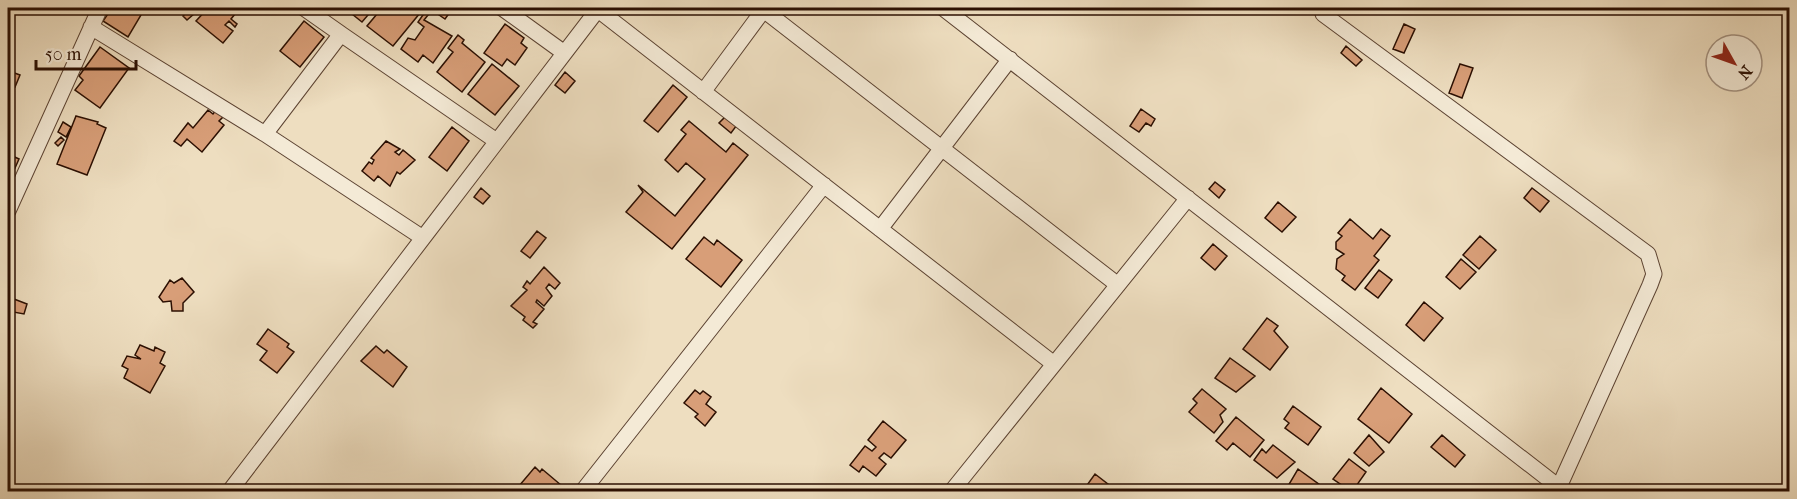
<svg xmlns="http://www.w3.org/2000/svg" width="1797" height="499" font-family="'IM FELL French Canon',serif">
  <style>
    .building { fill: #d89e78; stroke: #2b0f02; stroke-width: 1.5 }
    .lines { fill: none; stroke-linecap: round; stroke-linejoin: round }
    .street-casing { stroke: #5c4332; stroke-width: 17 }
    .street { stroke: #f4ead6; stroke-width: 15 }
  </style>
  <rect width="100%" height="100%" fill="#eedec0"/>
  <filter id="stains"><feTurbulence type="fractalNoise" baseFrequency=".00333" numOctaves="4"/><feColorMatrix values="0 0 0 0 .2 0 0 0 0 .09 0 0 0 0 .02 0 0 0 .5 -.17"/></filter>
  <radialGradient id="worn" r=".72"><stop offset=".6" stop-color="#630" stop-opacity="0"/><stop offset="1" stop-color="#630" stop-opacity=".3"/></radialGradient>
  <path class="building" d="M112,8L144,10L128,37L103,21Z
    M208,8H240L231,19L237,24L235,27L229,21L225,25L233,31L223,43L196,21Z
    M349,8H374L362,22L352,14L354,12Z
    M382,8H414L420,13L393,46L367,26Z
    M429,8H453L445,19Z
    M190,9L195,13L187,20L183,16Z
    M425,12L428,15L424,20L452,36L433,63L423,55L418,62L401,49L408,38L415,40L424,27L418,22Z
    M304,21L324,37L300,67L280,51Z
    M505,24L524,38L521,43L527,48L515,65L507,59L502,66L484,53Z
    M1404,24L1415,29L1404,53L1393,49Z
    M458,35L464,40L462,43L485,62L462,92L437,72L453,52L448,48Z
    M1346,46L1362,60L1356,66L1341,53Z
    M100,47L129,68L100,108L75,90L83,80L79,76Z
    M8,52L13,54L8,68Z
    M492,64L519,86L495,115L468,94Z
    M1460,64L1473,68L1462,98L1449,93Z
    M9,71L20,75L15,87L8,85Z
    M565,72L575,81L565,93L555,85Z
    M673,85L687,97L658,132L644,121Z
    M1141,109L1155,119L1151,126L1146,123L1139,132L1130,126Z
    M208,110L213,114L216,110L223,117L219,121L224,125L202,152L187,139L181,146L174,141L188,123L193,128Z
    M76,116L98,122L97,124L106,128L87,175L57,164Z
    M726,116L737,125L731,133L719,123Z
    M689,121L726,152L733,143L748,155L672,249L626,212L643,192L638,185L675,216L705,179L686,163L678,172L665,160L686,134L681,130Z
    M63,122L71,127L66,137L58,132Z
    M452,127L469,141L447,171L429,157Z
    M61,137L64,140L58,146L55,143Z
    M386,141L400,149L395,152L399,155L403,150L415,160L400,174L397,172L390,186L378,176L374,181L362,171L369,162L372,164L374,160L371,158Z
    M8,154L19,159L15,168L8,165Z
    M8,169L13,172L8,184Z
    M1215,182L1225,190L1219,198L1209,189Z
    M481,188L490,196L483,204L474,197Z
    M1532,188L1549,201L1540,212L1524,198Z
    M1278,202L1296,217L1282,232L1265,218Z
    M1350,219L1373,239L1381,229L1390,236L1374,256L1379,260L1355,290L1342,280L1345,276L1336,269L1337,259L1344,254L1336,249V242L1342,236L1338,233Z
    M537,231L546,238L530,258L521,251Z
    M1480,236L1496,250L1479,269L1463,255Z
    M704,237L714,245L717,240L742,260L721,287L686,259Z
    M1213,244L1227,256L1215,270L1201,258Z
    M1461,259L1476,272L1460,289L1446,277Z
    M544,267L560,283L555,289L549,284L546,288L552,296L544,306L537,300L536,302L544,309L533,322L537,324L533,328L523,320L525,317L511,306L527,290L523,287L527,281L530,284Z
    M1379,270L1392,280L1378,298L1365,288Z
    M182,278L194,292L183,303V311H172L171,301L163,302L159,297L170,280L174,283Z
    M14,299L27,304L24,314L13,312Z
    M1424,302L1443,318L1424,341L1406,325Z
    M1267,318L1278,326L1274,331L1288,347L1270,370L1243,349Z
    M268,329L289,344L287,347L294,352L277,373L260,360L267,351L257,344Z
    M140,345L154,351L155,347L165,352L160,363L165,366L150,393L124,378L128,369L122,366L127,356L141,359L135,355Z
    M376,346L384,353L387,350L407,367L393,387L361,361Z
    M1230,358L1255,376L1236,392L1215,378Z
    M1381,388L1412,414L1389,443L1358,419Z
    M1202,389L1226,409L1220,415L1223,422L1214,433L1189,412L1197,403L1193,399Z
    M695,390L700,394L703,391L711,397L706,404L716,412L705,426L695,417L698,414L684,403Z
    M1293,406L1321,427L1308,445L1285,428L1289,423L1284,419Z
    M1236,417L1264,440L1250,457L1233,443L1227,450L1216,441Z
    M883,421L906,440L891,458L884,453L879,458L886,464L876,476L863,466L859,472L850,465L865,446L872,451L876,447L868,440Z
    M1369,435L1384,452L1369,466L1354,453Z
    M1442,435L1465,455L1455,467L1431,447Z
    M1273,445L1295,462L1277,478L1254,460L1262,449L1266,453Z
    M1349,459L1366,472L1352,492L1333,479Z
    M535,467L540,472L542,469L568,491L525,492L519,486Z
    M1298,469L1320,485L1314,492L1285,491Z
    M1095,474L1113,488L1110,492H1082Z"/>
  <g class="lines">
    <defs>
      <path id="street" d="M304,8L341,34
        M502,8L563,52
        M761,8L1118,285
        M943,8L1565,492
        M597,9L1054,364
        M1323,14L1648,254L1654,274L1650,285L1559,487
        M91,27L265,134
        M703,92L765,8
        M8,211L100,8
        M880,229L1010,59
        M423,238L599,8
        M229,492L423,238L265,134L341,34L495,140
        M582,492L824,185
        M951,492L1188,198"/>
    </defs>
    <use href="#street" class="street-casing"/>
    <use href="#street" class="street"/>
  </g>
  <rect width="1797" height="499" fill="none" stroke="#eedec0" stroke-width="30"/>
  <rect x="9" y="9" width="1779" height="481" fill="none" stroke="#2b0f02" stroke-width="3"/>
  <rect x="15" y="15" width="1767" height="469" fill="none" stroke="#2b0f02" stroke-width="1.5"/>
  <g transform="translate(1734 63) rotate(130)"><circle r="28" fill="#f4ead6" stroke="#a49281" stroke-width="1.5"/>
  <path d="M0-4.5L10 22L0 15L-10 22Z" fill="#8f2418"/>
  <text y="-9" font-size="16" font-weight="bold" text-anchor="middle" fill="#2b0f02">N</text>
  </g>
  <path d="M36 60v9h100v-9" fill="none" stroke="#2b0f02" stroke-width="3"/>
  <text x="45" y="60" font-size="18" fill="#2b0f02" stroke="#f4ead6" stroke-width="4.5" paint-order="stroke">50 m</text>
  <rect width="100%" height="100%" filter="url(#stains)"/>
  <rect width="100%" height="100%" fill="url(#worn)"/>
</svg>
